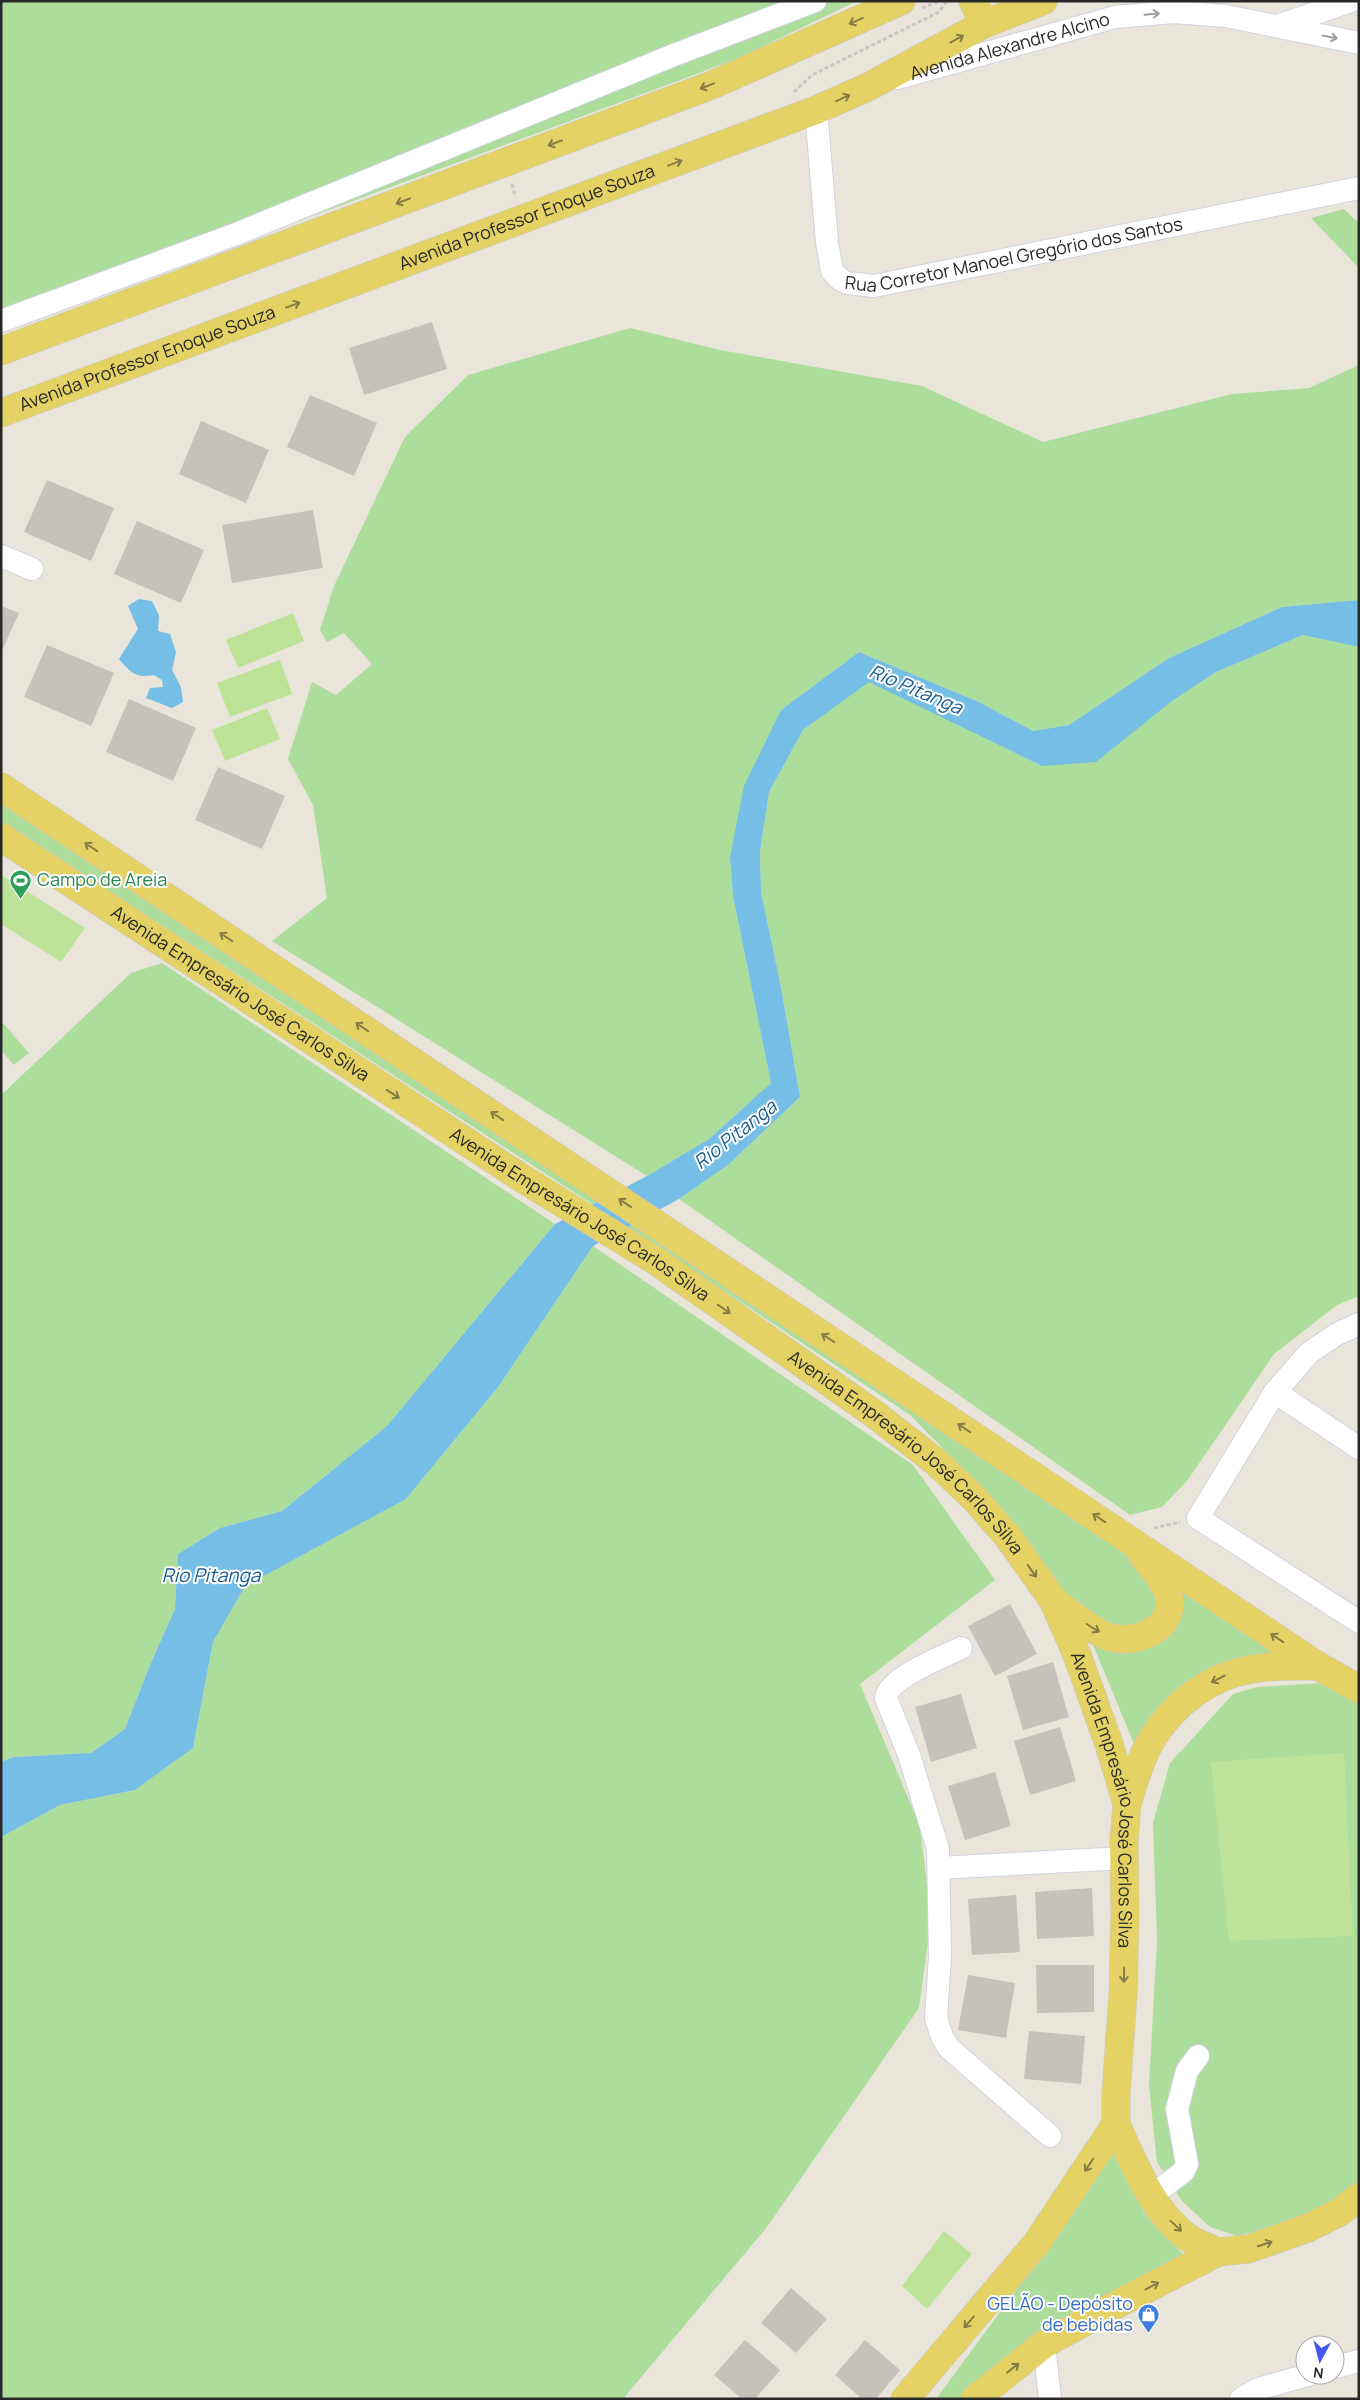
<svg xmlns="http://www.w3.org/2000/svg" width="1360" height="2400" font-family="Manrope,sans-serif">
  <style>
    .green { fill: #acdd9b }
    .pitch { fill: #bde398 }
    .water { fill: #75bee5 }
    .building { fill: #c5c1bb }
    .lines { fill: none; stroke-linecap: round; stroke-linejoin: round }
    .minor-casing { stroke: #d1d2e0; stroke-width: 24 }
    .major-casing { stroke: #c7c7c7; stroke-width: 29 }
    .path { stroke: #c7c7c7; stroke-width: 3; stroke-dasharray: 4 2.5; stroke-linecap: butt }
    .minor { stroke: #fff; stroke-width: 22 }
    .major { stroke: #e5d264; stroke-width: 28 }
    .oneway { stroke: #9e9e9e }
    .oneway2 { stroke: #867d46 }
    .labels { text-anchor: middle; stroke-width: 4; stroke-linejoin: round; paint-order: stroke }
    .street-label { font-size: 18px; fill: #282828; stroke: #fff }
    .leisure-label { font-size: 18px; fill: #27864d; stroke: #fff; text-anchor: start }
    .shop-label { font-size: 18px; fill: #366cbe; stroke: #fff; text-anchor: end }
    .water-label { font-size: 19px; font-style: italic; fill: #175b8e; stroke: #fff }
  </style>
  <rect width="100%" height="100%" fill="#eae5db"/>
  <path class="green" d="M1,1H857L741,57L678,81L1,331Z
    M1344,209L1359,223V268L1311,218Z
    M630,328L720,350L922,386L1043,442L1232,394L1309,388L1359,365V600L1282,607L1169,658L1069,725L1033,731L979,702L859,652L781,710L730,857L733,896L771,1083L709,1139L647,1176L272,941L327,898L313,805L288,759L312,682L336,695L372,664L344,633L327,642L320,630L334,586L405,437L468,375Z
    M1303,635L1359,647V1296L1337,1305L1274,1354L1187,1481L1162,1507L1130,1515L679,1199L728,1165L800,1097L781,987L761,892L760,852L769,792L803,730L869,681L1042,766L1172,701L1216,672Z
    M1,804L657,1236L1286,1657L1214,1677L1142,1763L1078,1609L986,1492L910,1415L651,1242L1,821Z
    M162,963L555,1224L387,1426L282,1511L220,1528L178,1554L175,1609L150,1665L125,1729L91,1753L13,1757L1,1762V1095L131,973Z
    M1,1021L29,1053L14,1065L1,1050Z
    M593,1246L913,1465L995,1580L860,1684L920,1826L931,1919L919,2008L767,2227L623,2399H1V1837L60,1805L135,1790L193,1748L213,1642L244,1586L406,1499L498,1387Z
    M1324,1683L1359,1702V2181L1339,2199L1285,2224L1237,2236L1210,2227L1182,2201L1157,2162L1149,2086L1157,1941L1153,1823L1170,1763L1233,1694L1257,1687Z
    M1114,2149L1144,2213L1186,2257L965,2399H936L1083,2199Z"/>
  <path class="pitch" d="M293,613L304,641L238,668L226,640Z
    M280,660L292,694L230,717L217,683Z
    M267,708L280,739L225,761L212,730Z
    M1,875L85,928L61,962L1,924Z
    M1344,1753L1353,1936L1229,1941L1211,1762Z
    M944,2231L972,2254L927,2309L902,2286Z"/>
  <path class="water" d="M139,599L152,601L159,615L158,631L170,634L176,652L172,670L181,687L183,702L172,708L146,698L150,688L163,687L162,680L154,675C136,679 130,672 119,659L138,629L128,606Z
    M1359,600V647L1303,635L1216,672L1172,701L1096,762L1042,766L869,682L803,730L769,792L760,852L761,892L781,987L800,1097L728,1165L679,1199L593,1246L498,1387L406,1499L245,1586L213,1642L193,1748L135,1790L60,1805L1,1837V1762L13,1757L91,1753L125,1729L150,1665L175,1609L178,1554L220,1528L282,1511L387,1426L555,1224L647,1176L709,1139L771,1083L733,896L730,857L744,786L781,710L859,652L979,702L1033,731L1069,725L1169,658L1282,607Z"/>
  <path class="building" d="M432,322L447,369L364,395L349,348Z
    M310,395L377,423L354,476L287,447Z
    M201,421L269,450L246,503L179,474Z
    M47,480L114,508L91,561L24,532Z
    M313,510L323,568L232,583L222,525Z
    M137,521L204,550L181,603L114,574Z
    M1,606L19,613L1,653Z
    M47,645L114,673L91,726L24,697Z
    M129,699L196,728L173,781L106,752Z
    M218,767L285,796L262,849L195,820Z
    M1010,1604L1037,1654L995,1676L968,1626Z
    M1053,1662L1069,1717L1023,1730L1007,1676Z
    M961,1694L977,1748L931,1762L915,1707Z
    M1060,1727L1076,1781L1030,1795L1014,1741Z
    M995,1772L1011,1826L965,1840L948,1786Z
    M1092,1888L1094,1936L1037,1939L1035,1892Z
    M1016,1895L1020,1952L972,1955L968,1899Z
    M1036,1965H1094V2012L1037,2013Z
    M968,1975L1015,1983L1006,2038L958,2030Z
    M1029,2031L1085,2036L1081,2084L1024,2079Z
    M791,2288L827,2319L796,2353L761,2323Z
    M745,2340L780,2370L755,2399H742L714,2375Z
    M865,2340L900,2370L876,2399H862L835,2375Z"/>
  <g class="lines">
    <defs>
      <g id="minor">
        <path d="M1280,25L1351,1"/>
        <path id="s1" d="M898,78L1115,17L1174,12L1226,16L1359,43"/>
        <path id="s2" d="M816,110L827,242L832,271L841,280L848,283L874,286L1359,188"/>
        <path d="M1,321L236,234L674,55L815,1"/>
        <path d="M1,556L32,569"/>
        <path d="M1359,1324L1337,1334L1309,1353L1275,1392L1198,1518L1359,1622"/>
        <path d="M1275,1392L1359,1448"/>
        <path d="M961,1648C943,1657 889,1677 886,1698L909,1755L938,1849L940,1956L936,2018L942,2037L949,2048L1050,2136"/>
        <path d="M939,1868L1124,1858"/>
        <path d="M1151,2196L1183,2172L1187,2164L1177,2109L1187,2071L1198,2056"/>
        <path d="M1044,2344L1050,2399"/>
        <path d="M1335,2367L1359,2361"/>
        <path d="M1241,2399L1258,2389L1308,2375"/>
      </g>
      <g id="major">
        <path d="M973,1L984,24"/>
        <path d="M1,351L712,85L901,1"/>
        <path id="s3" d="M1,413L816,110L868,87L984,24L1043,1"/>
        <path d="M1,787L1318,1666L1359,1689"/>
        <path id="s4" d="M1,837L520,1177L656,1261L873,1413L936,1462L975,1499L1008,1537L1053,1600L1077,1655L1109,1744L1127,1804L1124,1840L1125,1914L1123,1994L1116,2094V2124L1036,2244L905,2399"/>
        <path d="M1054,1601C1070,1613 1090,1630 1109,1637C1134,1645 1175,1630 1169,1597C1166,1581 1151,1567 1142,1554"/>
        <path d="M1127,1804C1134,1782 1140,1759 1152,1739C1173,1704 1211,1675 1253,1669C1274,1665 1296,1666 1318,1666"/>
        <path d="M1116,2124C1135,2165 1153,2216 1193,2241C1201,2245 1210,2248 1218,2252"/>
        <path d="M975,2399L1044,2344L1123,2301L1218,2252L1248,2249L1308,2228L1340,2212L1359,2197"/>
      </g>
    </defs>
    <use href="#minor" class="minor-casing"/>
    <use href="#major" class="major-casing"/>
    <path class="path" d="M922,8L940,1
      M794,92L812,75L939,12L947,1
      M512,184L515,197
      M1154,1528L1180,1522"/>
    <use href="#minor" class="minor"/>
    <use href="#major" class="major"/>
  </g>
  <defs><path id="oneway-shaft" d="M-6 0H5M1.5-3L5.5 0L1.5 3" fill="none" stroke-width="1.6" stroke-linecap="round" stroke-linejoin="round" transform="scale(1.25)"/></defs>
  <g class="oneway">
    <use href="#oneway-shaft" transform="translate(1152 14) rotate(-5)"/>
    <use href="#oneway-shaft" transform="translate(1330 37) rotate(12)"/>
  </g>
  <g class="oneway2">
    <use href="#oneway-shaft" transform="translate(856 21) rotate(156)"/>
    <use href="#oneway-shaft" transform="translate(957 39) rotate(-29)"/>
    <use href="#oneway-shaft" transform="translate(707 86) rotate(159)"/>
    <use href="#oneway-shaft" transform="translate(843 98) rotate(-24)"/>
    <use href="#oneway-shaft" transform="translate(555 143) rotate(159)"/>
    <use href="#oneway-shaft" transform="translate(675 163) rotate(-20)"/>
    <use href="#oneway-shaft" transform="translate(403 201) rotate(159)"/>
    <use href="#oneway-shaft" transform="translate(293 305) rotate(-20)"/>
    <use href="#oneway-shaft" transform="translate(91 847) rotate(-146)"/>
    <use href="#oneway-shaft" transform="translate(226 937) rotate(-146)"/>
    <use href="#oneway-shaft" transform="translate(362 1027) rotate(-146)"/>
    <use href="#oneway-shaft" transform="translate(393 1094) rotate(33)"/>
    <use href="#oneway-shaft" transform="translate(497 1116) rotate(-146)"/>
    <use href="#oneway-shaft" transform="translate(625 1203) rotate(-146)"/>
    <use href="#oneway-shaft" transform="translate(724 1309) rotate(35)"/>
    <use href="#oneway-shaft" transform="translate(828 1338) rotate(-146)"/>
    <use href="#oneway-shaft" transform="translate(964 1428) rotate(-146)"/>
    <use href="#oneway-shaft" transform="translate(1099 1518) rotate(-146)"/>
    <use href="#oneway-shaft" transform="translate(1032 1571) rotate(55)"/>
    <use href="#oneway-shaft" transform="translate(1093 1628) rotate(32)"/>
    <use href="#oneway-shaft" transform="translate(1277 1638) rotate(-146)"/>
    <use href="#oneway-shaft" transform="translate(1218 1679) rotate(153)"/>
    <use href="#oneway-shaft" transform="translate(1124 1975) rotate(91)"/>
    <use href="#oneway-shaft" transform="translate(1089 2165) rotate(124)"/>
    <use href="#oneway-shaft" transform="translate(1176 2226) rotate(43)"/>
    <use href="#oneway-shaft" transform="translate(1265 2244) rotate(-18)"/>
    <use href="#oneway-shaft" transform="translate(1152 2286) rotate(-28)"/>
    <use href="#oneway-shaft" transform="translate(969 2322) rotate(131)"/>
    <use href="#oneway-shaft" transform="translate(1013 2368) rotate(-38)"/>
  </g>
  <defs>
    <symbol id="stadium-pin" viewBox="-11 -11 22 30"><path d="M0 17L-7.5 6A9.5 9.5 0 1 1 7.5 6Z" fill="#2e9e5b" stroke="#fff"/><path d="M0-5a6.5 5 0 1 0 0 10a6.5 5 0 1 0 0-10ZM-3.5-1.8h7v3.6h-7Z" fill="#fff"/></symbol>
    <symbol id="shop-pin" viewBox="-11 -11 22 30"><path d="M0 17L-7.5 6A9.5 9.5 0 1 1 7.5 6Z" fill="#3f7fe0" stroke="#fff"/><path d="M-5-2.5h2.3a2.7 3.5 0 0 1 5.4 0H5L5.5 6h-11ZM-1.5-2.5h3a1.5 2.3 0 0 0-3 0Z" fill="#fff"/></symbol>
  </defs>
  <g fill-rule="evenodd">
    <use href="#stadium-pin" x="8" y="868" width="25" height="34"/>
    <use href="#shop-pin" x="1136" y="2302" width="25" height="34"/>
  </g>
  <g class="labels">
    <g class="street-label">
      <text dy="6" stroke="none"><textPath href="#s1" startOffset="116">Avenida Alexandre Alcino</textPath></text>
      <text dy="6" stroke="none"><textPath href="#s3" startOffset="561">Avenida Professor Enoque Souza</textPath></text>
      <text dy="6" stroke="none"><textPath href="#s2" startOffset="351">Rua Corretor Manoel Gregório dos Santos</textPath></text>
      <text dy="6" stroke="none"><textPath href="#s3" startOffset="156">Avenida Professor Enoque Souza</textPath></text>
      <text dy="6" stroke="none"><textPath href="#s4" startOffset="286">Avenida Empresário José Carlos Silva</textPath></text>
      <text dy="6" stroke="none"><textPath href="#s4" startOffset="691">Avenida Empresário José Carlos Silva</textPath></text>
      <text dy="6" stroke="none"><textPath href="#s4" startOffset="1096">Avenida Empresário José Carlos Silva</textPath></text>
      <text dy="6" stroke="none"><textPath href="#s4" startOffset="1516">Avenida Empresário José Carlos Silva</textPath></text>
    </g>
    <g class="leisure-label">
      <text x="37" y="886">Campo de Areia</text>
    </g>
    <g class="shop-label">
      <text x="1133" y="2310">GELÃO - Depósito<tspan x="1133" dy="21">de bebidas</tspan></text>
    </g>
    <g class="water-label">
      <text transform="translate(916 689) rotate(23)" y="7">Rio Pitanga</text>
      <text transform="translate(735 1134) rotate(-38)" y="7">Rio Pitanga</text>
      <text x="211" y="1582">Rio Pitanga</text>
    </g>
  </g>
  <rect width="1360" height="2400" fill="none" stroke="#282828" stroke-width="5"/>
  <g transform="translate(1320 2360) rotate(187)"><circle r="24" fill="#ffffff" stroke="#a9a9a9"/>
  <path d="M0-4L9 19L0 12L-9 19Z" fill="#4658ec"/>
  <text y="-8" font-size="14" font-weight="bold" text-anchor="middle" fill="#282828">N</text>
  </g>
</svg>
